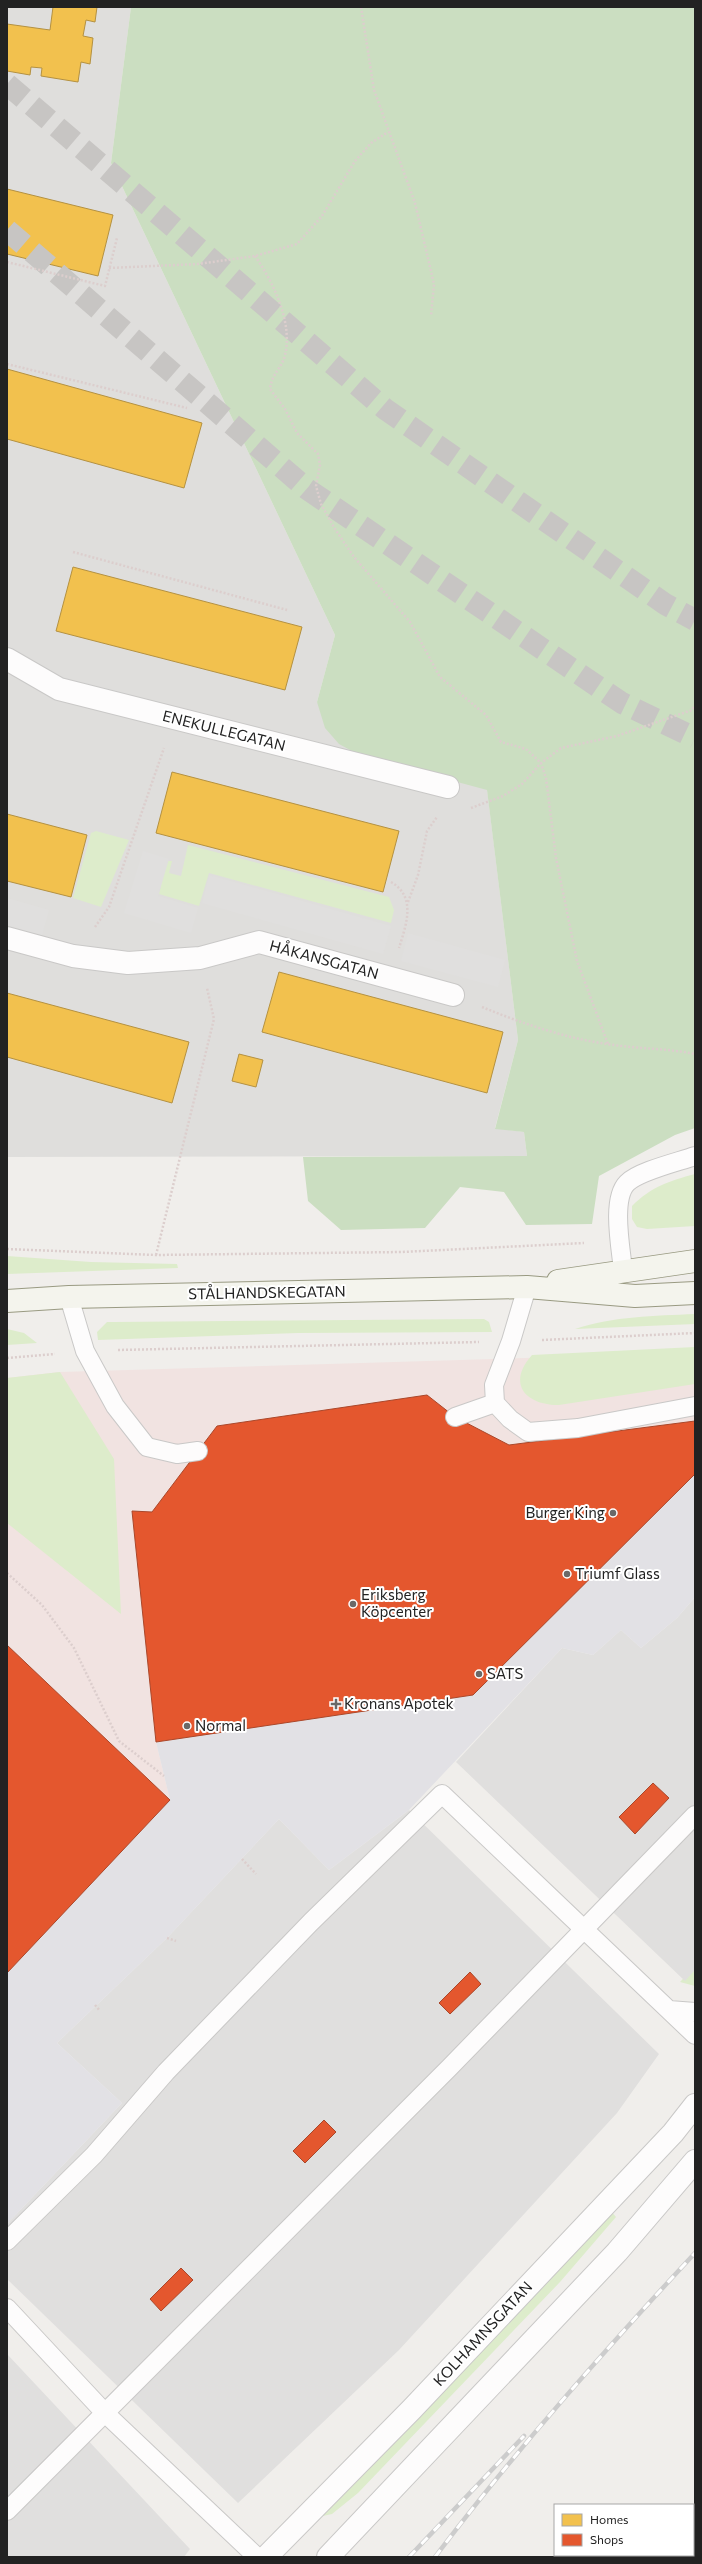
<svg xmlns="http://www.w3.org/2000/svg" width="702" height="2564" font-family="Commissioner,sans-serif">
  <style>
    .residential { fill: #dfdedc }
    .commercial { fill: #f1e3e1 }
    .grass { fill: #ddeccb }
    .forest { fill: #cbdec1 }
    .parking { fill: #e0dfde }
    .plaza { fill: #e2e1e5 }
    .homes { fill: #f2c14e; stroke: #b49141 }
    .shops { fill: #e4572e; stroke: #aa472a }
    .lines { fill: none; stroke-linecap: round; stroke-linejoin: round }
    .highway-tunnel { stroke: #c7c5c3; stroke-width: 22; stroke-dasharray: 22 11; stroke-linecap: butt }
    .lane-casing { stroke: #c9c8c7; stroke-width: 20 }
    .street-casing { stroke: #c9c8c7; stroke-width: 24 }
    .secondary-casing { stroke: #999a82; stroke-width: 24 }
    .path { stroke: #dccecd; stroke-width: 2.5; stroke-dasharray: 2 2; stroke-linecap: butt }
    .lane { stroke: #fdfcfc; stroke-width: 18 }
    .street { stroke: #fdfcfc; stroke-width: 22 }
    .secondary { stroke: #f4f4ed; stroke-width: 22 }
    .rail-casing { stroke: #ccc; stroke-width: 4.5 }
    .rail { stroke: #fff; stroke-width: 3; stroke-dasharray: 9; stroke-linecap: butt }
    .poi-dot { fill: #6a6968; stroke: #fff; stroke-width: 1.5 }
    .labels { text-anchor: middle; stroke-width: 4; stroke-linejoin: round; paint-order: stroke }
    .street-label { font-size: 15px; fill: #222; stroke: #fff }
    .poi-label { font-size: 15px; fill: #222; stroke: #fff; text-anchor: start }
  </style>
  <rect width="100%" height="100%" fill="#f0eeeb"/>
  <path class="residential" d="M7,7H131L111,163L335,635L317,702L361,756L487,789L518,1040L495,1128L524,1132L527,1156L7,1157Z"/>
  <path class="commercial" d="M695,1353V1421L509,1445L455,1417L427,1395L217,1426L152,1512L132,1511L156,1742L170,1800L7,1645V1378L60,1372Z"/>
  <path class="grass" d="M96,831L129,840L101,907L73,898L91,833Z
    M188,845L389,897L394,910L391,923L209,873L199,906L159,894L167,861H172L169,873L181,876Z
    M695,1174V1226L647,1229L637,1227L632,1219V1206C651,1187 669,1181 695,1174Z
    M7,1256L91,1262L177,1264L178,1268L7,1274Z
    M695,1314V1324L575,1329C614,1316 654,1316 695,1314Z
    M484,1319L489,1322L492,1332L298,1333L98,1340L97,1332L107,1322H114Z
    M7,1329L24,1333L37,1343L7,1345Z
    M695,1347V1384L559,1405C526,1405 506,1384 532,1355Z
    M60,1372L114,1459L121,1614L7,1523V1378Z
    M695,1966V1986L680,1982Z
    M610,2210L616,2217L560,2282L358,2493L332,2514L323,2516L321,2514Z"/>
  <path class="forest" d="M131,7H695V1128L675,1135L599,1176L592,1224L526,1225L504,1192L460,1187L425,1228L341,1230L308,1201L303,1157L527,1156L524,1132L495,1129L518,1040L487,790L361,756L339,744L325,728L317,702L335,635L111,163Z"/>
  <path class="parking" d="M143,851L169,859L158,896L198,908L191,933L124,913Z
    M209,875L391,926L383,954L202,903Z
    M7,898L49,910L42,935L7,925Z
    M408,933L505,960L498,987L401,961Z
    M695,1597V1970L685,1981L456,1762L562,1648L593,1655L621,1630L641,1648L677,1618Z
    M409,1810L659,2054L617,2113L399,2350L238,2503L7,2279V2224L122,2103L57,2043L167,1938L279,1819L329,1870Z
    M7,2354L190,2549L184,2557H7Z"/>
  <path class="plaza" d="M695,1474V1597L677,1618L641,1648L621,1630L593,1655L562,1648L409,1810L329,1870L279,1819L167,1938L57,2043L122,2103L7,2224V1973L170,1800L156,1742L473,1695Z"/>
  <path class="homes" d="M53,7H97L95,22L86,20L83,36L93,38L90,64L81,62L78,82L41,76L42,68L31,67L30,75L7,71V24L50,30Z
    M7,189L113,215L98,276L7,254Z
    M7,369L202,423L184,488L7,439Z
    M73,567L302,627L285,690L56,631Z
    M172,772L399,831L383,892L156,833Z
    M7,814L87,835L71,897L7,881Z
    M279,972L503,1032L487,1093L262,1032Z
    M7,993L189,1042L172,1103L7,1057Z
    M239,1054L263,1060L256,1087L232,1081Z"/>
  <path class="shops" d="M427,1395L455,1417L509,1445L695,1421V1474L473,1695L156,1742L132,1511L152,1512L217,1426Z
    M7,1645L170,1800L7,1973Z
    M653,1783L669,1798L635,1834L619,1817Z
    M470,1972L481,1984L450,2014L439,2003Z
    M324,2120L336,2132L305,2163L293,2151Z
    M181,2268L193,2280L161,2311L150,2299Z"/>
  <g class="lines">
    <path class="highway-tunnel" d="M7,84L385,409L665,604L695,620
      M7,230L307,489L622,703L695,738"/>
    <defs>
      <path id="lane" d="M623,1270C621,1249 611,1199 627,1183C639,1171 678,1162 695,1156
        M527,1287L511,1341L494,1385L495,1403L510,1419L528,1432L578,1428L695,1406
        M69,1297L85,1351L115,1406L147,1447L177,1454L198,1451
        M455,1417L495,1403
        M669,2010L695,2012
        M7,2241L94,2155L166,2072L311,1922L442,1794L695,2035
        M7,2308L106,2414L257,2557
        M7,2511L450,2067L695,1815"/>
      <path id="street" d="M7,659L59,689L448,787
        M7,938L73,956L128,963L200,958L259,942L453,995
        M266,2557L412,2409L673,2133L695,2105
        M328,2557L617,2252L695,2161"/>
      <path id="secondary" d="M558,1281L695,1261
        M7,1301L69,1297L527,1287L635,1296L695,1293"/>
    </defs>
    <use href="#lane" class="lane-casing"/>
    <use href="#street" class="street-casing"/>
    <use href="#secondary" class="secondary-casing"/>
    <path class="path" d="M361,7L374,90L415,203L434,284L431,316
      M255,256C273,282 293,322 285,355C282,368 272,373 270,389L285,409L297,433L318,454L320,465L316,486L321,504L335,529L354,557L410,622L440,677L486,715L501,742L526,749L541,763L546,778L556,858L577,961L608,1044
      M7,262L105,286L117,238
      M109,268L198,264L255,256L297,244L322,216L355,161L371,143L388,132
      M7,364L187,408
      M73,552L287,610
      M471,808L503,796L522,784L541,763L561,748L617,736L692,710L695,705
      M391,882C417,897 406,925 399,948
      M408,902L418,875L427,831L437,817
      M95,927L109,907L164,748
      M482,1007C521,1023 565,1038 607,1044C637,1049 666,1048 695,1054
      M7,1249L156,1255L402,1252L584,1243
      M156,1255L214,1019L207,988
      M542,1340L695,1333
      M118,1350L479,1342
      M7,1358L55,1354
      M7,1573L42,1605L74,1648L119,1741L164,1776
      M242,1859L256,1874
      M167,1938L176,1941
      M95,2005L100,2011"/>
    <use href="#lane" class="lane"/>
    <use href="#street" class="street"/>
    <use href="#secondary" class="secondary"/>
    <defs>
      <path id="rail" d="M409,2557L524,2436
        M435,2557C516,2450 604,2351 695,2253"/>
    </defs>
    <use href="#rail" class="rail-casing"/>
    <use href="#rail" class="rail"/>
  </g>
  <g class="poi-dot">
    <circle cx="613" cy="1513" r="4"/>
    <circle cx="567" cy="1574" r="4"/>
    <circle cx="353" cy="1604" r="4"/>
    <circle cx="479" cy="1674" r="4"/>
    <path d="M334 1698h4v4h4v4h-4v4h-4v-4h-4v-4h4z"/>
    <circle cx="187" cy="1726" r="4"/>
  </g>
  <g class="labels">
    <g class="street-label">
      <text transform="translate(224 731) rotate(14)" y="5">ENEKULLEGATAN</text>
      <text transform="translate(324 960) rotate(15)" y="5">HÅKANSGATAN</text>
      <text transform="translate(267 1293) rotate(-1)" y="5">STÅLHANDSKEGATAN</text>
      <text transform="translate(483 2334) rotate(-47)" y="5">KOLHAMNSGATAN</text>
    </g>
    <g class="poi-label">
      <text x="605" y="1518" text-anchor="end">Burger King</text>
      <text x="575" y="1579">Triumf Glass</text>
      <text x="361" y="1600">Eriksberg<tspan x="361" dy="17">Köpcenter</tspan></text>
      <text x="487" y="1679">SATS</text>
      <text x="344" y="1709">Kronans Apotek</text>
      <text x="195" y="1731">Normal</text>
    </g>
  </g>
  <rect width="702" height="2564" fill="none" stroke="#222222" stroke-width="16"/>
  <rect x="554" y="2504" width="140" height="52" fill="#ffffff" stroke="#a7a7a7"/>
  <rect x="562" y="2514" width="20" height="12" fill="#f2c14e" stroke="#a7a7a7"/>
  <text x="590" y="2524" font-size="12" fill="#222222">Homes</text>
  <rect x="562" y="2534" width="20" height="12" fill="#e4572e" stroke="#a7a7a7"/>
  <text x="590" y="2544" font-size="12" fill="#222222">Shops</text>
</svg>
